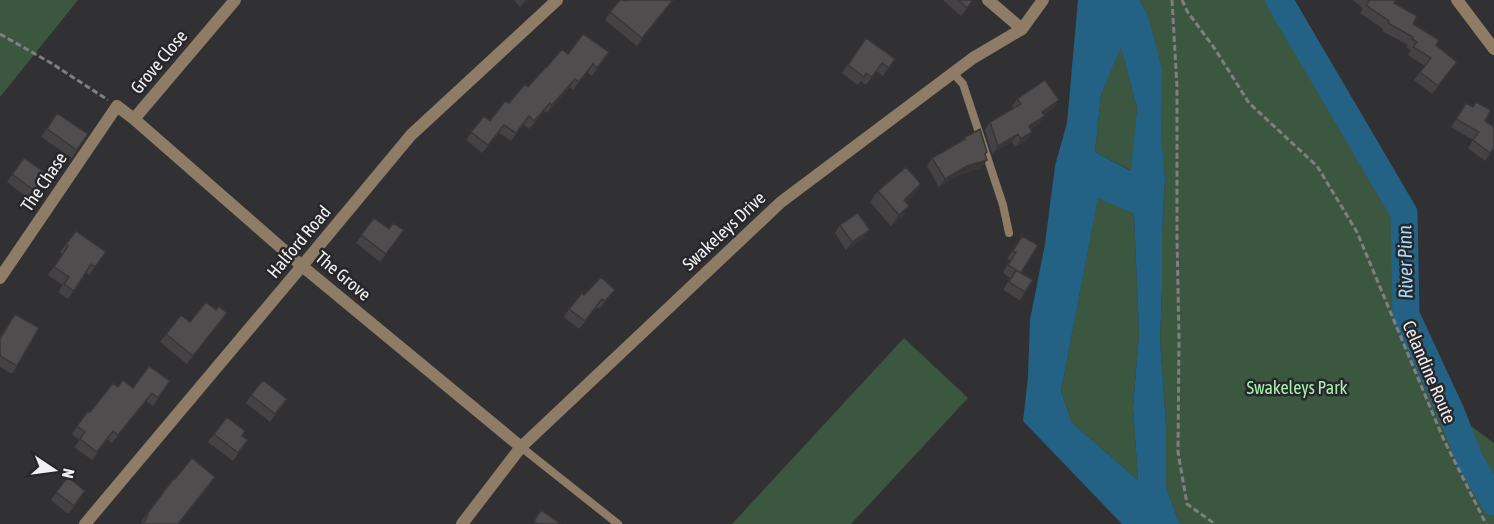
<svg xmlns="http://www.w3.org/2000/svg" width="1494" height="524" font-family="'Asap Condensed',sans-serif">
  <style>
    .green { fill: #3b573f }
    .water { fill: #236285; fill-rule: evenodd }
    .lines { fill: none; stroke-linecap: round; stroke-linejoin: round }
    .river { stroke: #236285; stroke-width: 27 }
    .path { stroke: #7f7f82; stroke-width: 3; stroke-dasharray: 6 3; stroke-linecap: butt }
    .lane { stroke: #8e7c67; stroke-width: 8 }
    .street { stroke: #8e7c67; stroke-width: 12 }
    .wall { fill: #454244 }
    .shaded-wall { fill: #383637 }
    .building { fill: #504d4f; stroke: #383637; stroke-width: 1.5 }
    .labels { text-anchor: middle; stroke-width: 5; stroke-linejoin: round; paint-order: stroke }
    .street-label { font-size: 18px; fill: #f0f0f2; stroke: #27272a }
    .park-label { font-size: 18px; fill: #a6f1b2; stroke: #27272a }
    .water-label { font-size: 20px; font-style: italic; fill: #a6d8f8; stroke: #27272a }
  </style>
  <rect width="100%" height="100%" fill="#313134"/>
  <path class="green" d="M0,0H78L0,97Z
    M1139,0H1284L1345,90L1395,184L1417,326L1449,410L1494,443V524H1182L1178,520L1166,487V424L1160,340L1162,289V233L1165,178L1147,13Z
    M1121,46L1137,108L1132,171L1095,152L1101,95Z
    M1098,197L1134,214L1139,333L1133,408L1138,480L1072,423L1061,391Z
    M904,338L968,398L851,524H732Z"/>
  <path class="water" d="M1078,0H1139L1147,13L1162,69L1161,135L1165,178L1162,233V289L1160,340L1166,424V487L1178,520L1182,524H1122L1023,421L1028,377L1030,320L1045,244L1055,166L1067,123ZM1121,47L1137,108L1131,171L1095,152L1101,95ZM1098,198L1134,214L1139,333L1133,408L1138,480L1072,423L1061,391Z"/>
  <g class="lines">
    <path class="river" d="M1279,0L1404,213L1406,315L1451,412L1470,460L1494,502"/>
    <path class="path" d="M1172,0L1177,87V237L1179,338L1178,452L1187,504L1215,524
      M1182,0L1187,11L1215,49L1249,103L1317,166L1357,232L1443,438L1486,524
      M0,34L51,63L108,100"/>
    <path class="lane" d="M953,73L963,84L1003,205L1009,233
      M521,447L618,524"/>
    <path class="street" d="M988,0L1022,29
      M1457,0L1494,49
      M134,119L235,0
      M0,278L117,106L134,119L302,266L521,447
      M85,524L302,266L411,135L557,0
      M462,524L521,447L781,202L973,58L1022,29L1043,0"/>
  </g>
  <path class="wall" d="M514,0H529L520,7Z
    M674,0L637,46L605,20L610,12L626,1Z
    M943,0H974L961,16Z
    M1353,0H1396L1394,3L1413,24L1436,45L1457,62L1432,94L1414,80L1425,66L1408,55L1411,50L1406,47L1408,45L1382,31L1383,29L1360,13L1363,9Z
    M866,38L895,59L883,76L876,71L866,85L861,81L858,85L842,73Z
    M609,52L592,76L587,72L573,90L570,87L547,113L544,111L529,129L523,124L511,141L499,133L482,153L466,140L484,116L490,121L509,103L528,87L546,68L568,54Z
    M1017,99L1059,100L1053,108L1044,115L1039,124L1031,129L1032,132L1027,140L1015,147L1012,142L992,154L985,130L990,122L1013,109L1012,107Z
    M1466,103L1485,121L1494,148L1485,161L1468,148L1473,140L1451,127Z
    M57,113L88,134L72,158L41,137Z
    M965,137L987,152L985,155L987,160L981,168L961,174L939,187L927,166L932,158L962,141Z
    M24,158L47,174L29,199L7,182Z
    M921,184L913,196L906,202L909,206L901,218L891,226L870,202L878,191Z
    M374,218L389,229L404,230L380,262L356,243Z
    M840,225L870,230L864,238L846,250L835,233Z
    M76,231L106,252L89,275L86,272L68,299L58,292L63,285L48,275L62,254L60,252Z
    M1022,236L1021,273L1025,292L1020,300L1003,290L1010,278L1003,273L1010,260L1007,259Z
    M584,295L609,298L599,309L597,307L579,329L564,317L569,309Z
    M216,310L227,313L187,364L160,342L166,334Z
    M15,314L17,366L12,374L0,367V337Z
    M170,381L153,406L146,401L112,443L107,439L92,460L74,447L80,440L72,434L88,411L90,412L118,387L133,388Z
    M251,395L287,399L270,422L246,403Z
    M227,417L242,436L248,440L233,461L208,442Z
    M68,477L80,499L68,514L51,500Z
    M175,479L210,485L178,524H141L142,523L141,522L147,514Z"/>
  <path class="shaded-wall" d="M525,0H529L520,7Z
    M673,0H674L637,46L642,38Z
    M575,79L570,87L547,113L552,105Z
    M1059,100L1053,108L1036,120L1042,112Z
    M1045,116L1039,124L1024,134L1029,126Z
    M1032,132L1027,140L1015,147L1021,139Z
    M1018,134L1012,142L992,154L998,146Z
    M987,160L981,168L961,174L939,187L945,179L967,166Z
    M921,184L913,196L895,211L904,200Z
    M909,206L901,218L891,226L899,215Z
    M870,230L864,238L846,250L852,242Z
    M615,290L609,298L599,309L605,301Z
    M227,313L222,321L187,364L193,356Z
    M152,393L146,401L112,443L118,435Z"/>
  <path class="building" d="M620,0H624L626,1V0H673L642,38L610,12Z
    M958,0H973L967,8Z
    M1368,0H1396L1394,3L1417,16L1413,24L1439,40L1436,45L1457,62L1438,86L1420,72L1431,58L1413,47L1417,42L1412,39L1413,37L1388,23L1389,21L1366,5L1369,1Z
    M583,34L609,52L597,68L593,64L579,82L575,79L552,105L550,103L534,121L529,116L516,133L504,125L488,145L471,132L484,116L490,121L505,101L509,103L525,84L528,87L545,68H546L562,49L568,54Z
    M866,38L895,59L889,68L882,63L872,77L866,73L864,77L848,65Z
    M1045,80L1059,100L1042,112L1045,116L1029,126L1032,132L1021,139L1018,134L998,146L990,122L1021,104L1017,99Z
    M1476,102L1491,110L1485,121L1494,127V148L1490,153L1473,140L1479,132L1456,119L1466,103L1473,107Z
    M57,113L88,134L77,150L47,129Z
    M980,129L987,152L985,154L987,160L967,166L945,179L932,158L965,139V137Z
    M24,158L47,174L35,191L12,174Z
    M906,167L921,184L904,200L909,206L899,215L878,191Z
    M858,213L870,230L852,242L840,225Z
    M374,218L389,229L393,223L404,230L386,254L361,235Z
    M76,231L106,252L95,267L91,264L74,291L64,284L69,277L54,267L68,246L66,244Z
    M1022,236L1038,245L1021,273L1008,265L1016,252L1013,251Z
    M1016,270L1033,280L1025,292L1009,282Z
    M601,277L615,290L605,301L602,299L585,321L569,309L582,293L584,295Z
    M206,302L216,310L219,306L227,313L193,356L166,334L181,315L190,322Z
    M15,314L39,328L17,366L0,356V339Z
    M149,366L170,381L158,398L152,393L118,435L113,431L97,452L80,439L85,432L77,426L88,411L90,412L113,383L118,387L123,380L133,388Z
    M263,380L287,399L275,414L251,395Z
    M227,417L245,431L242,436L248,440L238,453L214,434Z
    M192,458L215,477L178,524H143L148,515L147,514L174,478L175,479Z
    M68,477L85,491L74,506L56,492Z
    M541,510L561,524H535L536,523L534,521Z"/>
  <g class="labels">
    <g class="street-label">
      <text transform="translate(159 62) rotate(-50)" y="6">Grove Close</text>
      <text transform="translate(44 182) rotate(-56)" y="6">The Chase</text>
      <text transform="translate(724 231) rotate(-43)" y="6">Swakeleys Drive</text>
      <text transform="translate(299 242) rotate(-50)" y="6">Halford Road</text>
      <text transform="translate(343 276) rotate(40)" y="6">The Grove</text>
      <text transform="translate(1429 372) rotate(67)" y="6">Celandine Route</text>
    </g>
    <g class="park-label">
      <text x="1297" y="394">Swakeleys Park</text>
    </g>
    <g class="water-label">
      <text transform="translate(1405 262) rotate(-91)" y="7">River Pinn</text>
    </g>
  </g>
  <g transform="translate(54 470) rotate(103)" stroke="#27272a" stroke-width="4.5" paint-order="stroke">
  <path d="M0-4.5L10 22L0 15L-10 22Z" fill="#f0f0f2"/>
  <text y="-9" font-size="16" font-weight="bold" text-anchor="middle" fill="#f0f0f2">N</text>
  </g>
</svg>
